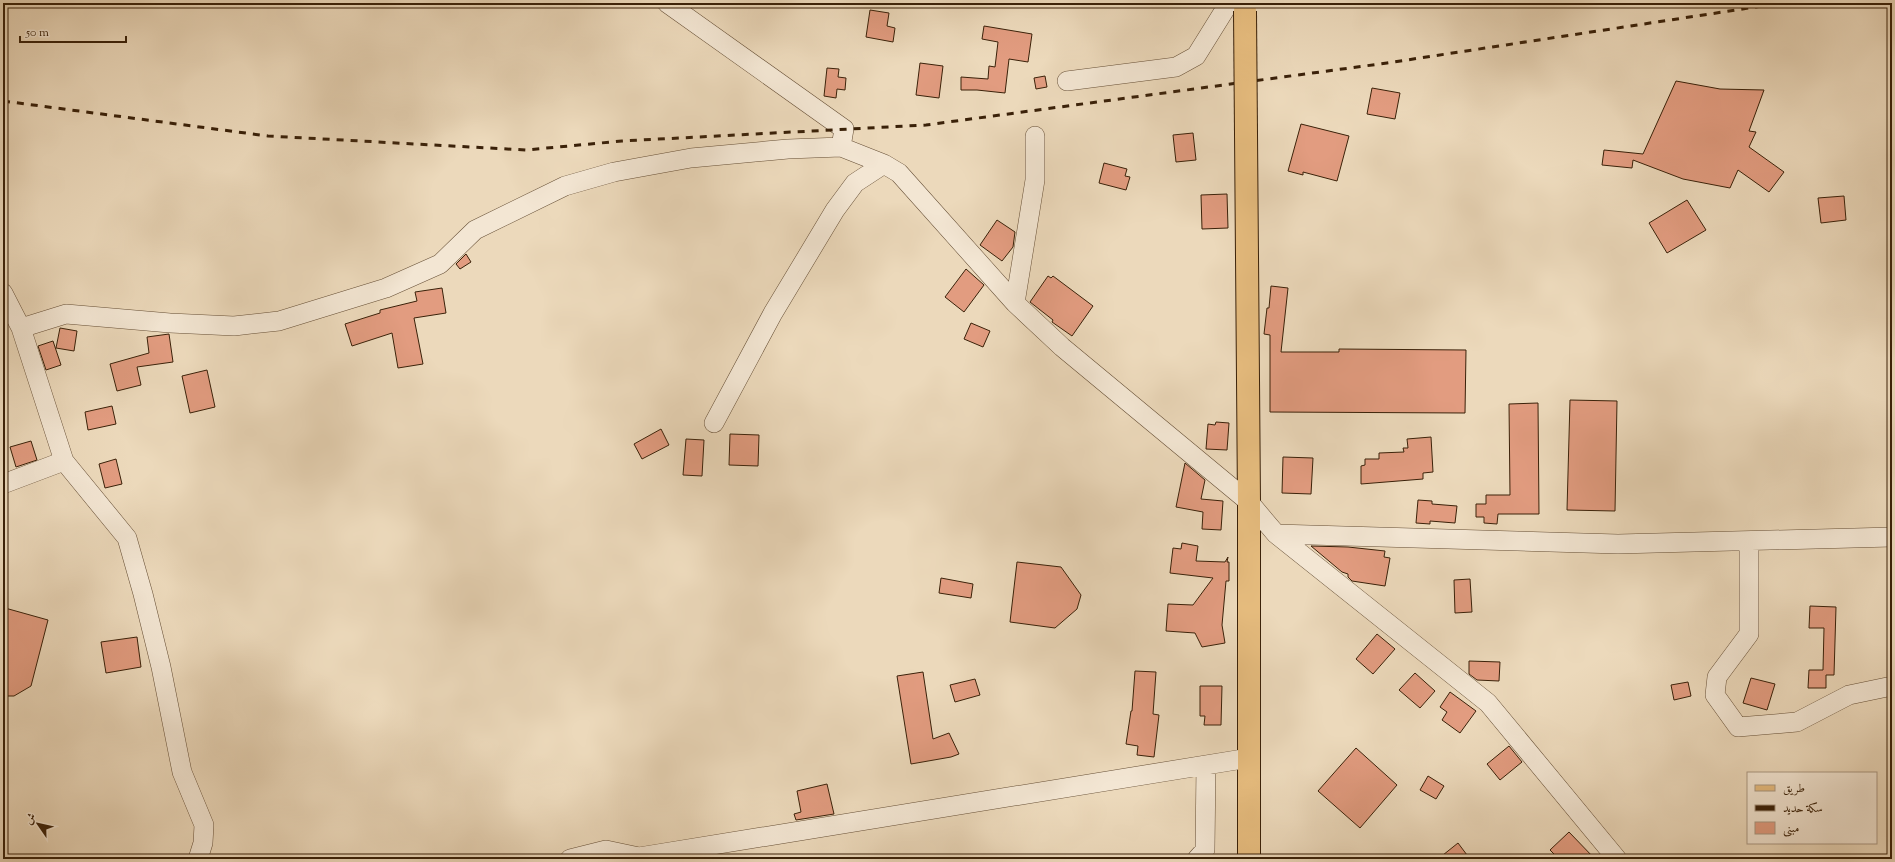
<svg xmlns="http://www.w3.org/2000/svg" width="1895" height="862" font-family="'Sorts Mill Goudy',Amiri,serif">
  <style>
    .building { fill: #e29c80; stroke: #3a2109 }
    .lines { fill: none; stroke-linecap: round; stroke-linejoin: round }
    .minor-casing { stroke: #664f36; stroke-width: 20 }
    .major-casing { stroke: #3a2109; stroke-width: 24 }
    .minor { stroke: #f3e6d3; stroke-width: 19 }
    .major { stroke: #e6bc7e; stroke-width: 22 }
    .rail { stroke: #3a2109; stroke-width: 3; stroke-dasharray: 7 7; stroke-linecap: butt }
    .major-bridge-casing { stroke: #3a2109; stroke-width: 24; stroke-linecap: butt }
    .major-bridge { stroke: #e6bc7e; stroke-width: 22 }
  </style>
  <rect width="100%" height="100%" fill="#ecd9bb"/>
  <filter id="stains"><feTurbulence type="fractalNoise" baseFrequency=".005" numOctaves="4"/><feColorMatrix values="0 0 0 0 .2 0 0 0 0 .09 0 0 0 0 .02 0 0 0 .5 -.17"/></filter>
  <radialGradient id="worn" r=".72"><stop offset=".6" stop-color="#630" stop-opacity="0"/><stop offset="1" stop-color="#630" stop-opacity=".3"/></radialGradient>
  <path class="building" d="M870,10L889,13L887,26L895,28L893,42L866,37Z
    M984,26L1032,34L1028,62L1009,59L1005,93L977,90H961V77L988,79L989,66L995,67L998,42L982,39Z
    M920,63L943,66L939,98L916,95Z
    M827,68L839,69L838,77L846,78L845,90L837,89L836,98L824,96Z
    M1045,76L1047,87L1036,89L1034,78Z
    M1676,81L1720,89L1764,90L1749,131L1756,132L1749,147L1784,172L1769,192L1738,170L1730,188L1683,179L1633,160L1632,168L1602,165L1604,150L1643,154Z
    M1372,88L1400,93L1395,119L1367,114Z
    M1301,124L1349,136L1337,181L1303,172V175L1288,171Z
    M1193,133L1196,160L1176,162L1173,135Z
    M1104,163L1127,169L1125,176L1130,177L1126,190L1099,183Z
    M1227,194L1228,228L1202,229L1201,195Z
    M1844,196L1846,220L1821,223L1818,198Z
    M1687,200L1706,230L1667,253L1649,223Z
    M997,220L1015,232L1013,247L1002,261L980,245Z
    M466,254L471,262L460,269L456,264Z
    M966,269L984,285L964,312L945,297Z
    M1048,276L1051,278L1053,276L1093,306L1072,336L1052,322L1053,320L1030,302Z
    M1271,286L1288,288L1281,352H1339V349L1466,350L1465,413L1270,412V335L1264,334L1267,308H1269Z
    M442,288L446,313L414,318L423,364L398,368L392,333L352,346L345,324L380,313V310L417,301L415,292Z
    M971,323L990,331L983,347L964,339Z
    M60,328L77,331L74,351L56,348Z
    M169,334L173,362L137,367L141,385L117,391L110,364L149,353L147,337Z
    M53,341L61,365L46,370L38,346Z
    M207,370L215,407L190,413L182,376Z
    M1570,400L1617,401L1615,511L1567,510Z
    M1538,403L1539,514H1498L1497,524L1484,523V517H1476V504H1486V495H1510L1509,404Z
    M112,406L116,424L88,430L85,412Z
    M1216,422L1229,423L1227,450L1206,449L1208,424L1215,425Z
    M661,429L669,445L642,459L634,444Z
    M730,434L759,435L758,466L729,465Z
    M1431,437L1433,472L1423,473V479L1361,484V466L1365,465V459H1379V453L1404,452L1403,448H1408L1407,439Z
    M686,439L704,440L702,476L683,475Z
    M31,441L37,460L16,467L10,447Z
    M1283,457L1313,458L1311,494L1282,493Z
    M116,459L122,484L105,488L99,464Z
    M1185,463L1205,480L1201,499L1223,501L1221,530L1202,529L1203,512L1176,507Z
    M1418,500L1432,501V504L1457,506L1455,523L1430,521V524L1416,523Z
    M1182,543L1198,546L1196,561L1225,562L1228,557L1227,562H1229V581H1226L1222,625L1225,643L1202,647L1195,633L1166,631L1168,604L1193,605L1213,578L1170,573L1173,548L1181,549Z
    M1311,546L1348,547L1385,551L1384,557L1390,558L1385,586L1352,581L1348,577V574L1342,572Z
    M1017,562L1061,567L1081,595L1077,609L1055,628L1010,622Z
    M941,578L973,584L971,598L939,593Z
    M1470,579L1472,612L1455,613L1454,580Z
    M1810,606L1836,607L1834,675H1826V688H1808L1809,670H1823L1824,628H1809Z
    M5,608L48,620L31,686L14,696H3V615Z
    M1377,634L1395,649L1373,674L1356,659Z
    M137,637L141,667L106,673L101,642Z
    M1469,661L1500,662L1499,681L1477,680L1469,674Z
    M1135,671L1156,672L1153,714L1159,715L1154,757L1137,755L1138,746L1126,744L1131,711H1132Z
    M923,672L933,739L949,733L959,754L951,757L911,764L897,676Z
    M1415,673L1435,691L1420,708L1399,690Z
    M1751,678L1775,684L1767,710L1743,703Z
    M975,679L980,695L955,702L950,685Z
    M1688,682L1691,696L1674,700L1671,685Z
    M1200,686H1222L1221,725H1204L1205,716H1200Z
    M1450,692L1476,711L1460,733L1442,720L1447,712L1440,707Z
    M1509,746L1522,762L1500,780L1487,764Z
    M1356,748L1397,785L1360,828L1318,791Z
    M1428,776L1444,786L1436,799L1420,790Z
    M827,784L834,814L796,820L794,814L801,812L797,791Z
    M1569,832L1595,859H1559L1550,850Z
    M1458,843L1470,859H1438Z"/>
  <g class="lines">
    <defs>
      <path id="minor" d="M667,3L844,129L841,147L884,164L899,173L1015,303L1062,347L1249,502L1276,534L1488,703L1617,859
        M1067,81L1176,67L1196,56L1229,3
        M3,293L21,328L64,461L127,538L143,594L161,667L182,772L204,825L203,843L198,859
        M1015,303L1035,180V136
        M21,328L66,314L170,323L234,326L279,321L386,288L440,264L475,230L565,186L614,172L691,158L788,149L841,147
        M714,423L773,313L835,210L855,183L884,164
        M3,484L64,461
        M1276,534L1618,544L1892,537
        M1749,541V634L1717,677L1715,695L1738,727L1797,722L1849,695L1892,686
        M570,859L606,850L639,857L1249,758
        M1197,859L1205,850L1206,765"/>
      <path id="major" d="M1246,134L1249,502V859"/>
    </defs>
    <use href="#minor" class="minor-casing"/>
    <use href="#major" class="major-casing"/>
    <use href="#minor" class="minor"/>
    <use href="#major" class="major"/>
    <path class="rail" d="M3,101L268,136L526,150L622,141L926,125L1387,63L1782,3"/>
    <defs>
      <path id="major-bridge" d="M1245,11L1246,134"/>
    </defs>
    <use href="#major-bridge" class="major-bridge-casing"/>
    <use href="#major-bridge" class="major-bridge"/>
  </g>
  <rect width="1895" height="862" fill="none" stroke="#ecd9bb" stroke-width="16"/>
  <rect x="4" y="4" width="1887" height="854" fill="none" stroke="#3a2109" stroke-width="2"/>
  <rect x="8" y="8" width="1879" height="846" fill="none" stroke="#3a2109"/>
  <rect x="1747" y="772" width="130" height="72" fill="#f3e6d3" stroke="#a99782"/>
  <rect x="1755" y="785" width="20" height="6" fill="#e6bc7e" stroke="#a99782"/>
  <text x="1783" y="792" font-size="12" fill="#3a2109">طريق</text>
  <rect x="1755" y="805" width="20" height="6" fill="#3a2109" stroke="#a99782"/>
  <text x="1783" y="812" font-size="12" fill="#3a2109">سكة حديد</text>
  <rect x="1755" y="822" width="20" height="12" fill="#e29c80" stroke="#a99782"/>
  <text x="1783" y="832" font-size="12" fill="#3a2109">مبنى</text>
  <g transform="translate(38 824) rotate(304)" stroke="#f3e6d3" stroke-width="3" paint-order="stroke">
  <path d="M0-3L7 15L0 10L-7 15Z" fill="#3a2109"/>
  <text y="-6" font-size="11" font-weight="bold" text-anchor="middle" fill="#3a2109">ش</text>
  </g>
  <path d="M20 36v6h106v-6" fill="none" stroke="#3a2109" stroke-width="2"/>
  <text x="26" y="36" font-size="12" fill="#3a2109" stroke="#f3e6d3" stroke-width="3" paint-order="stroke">50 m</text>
  <rect width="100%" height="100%" filter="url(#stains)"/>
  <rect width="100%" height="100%" fill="url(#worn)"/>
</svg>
